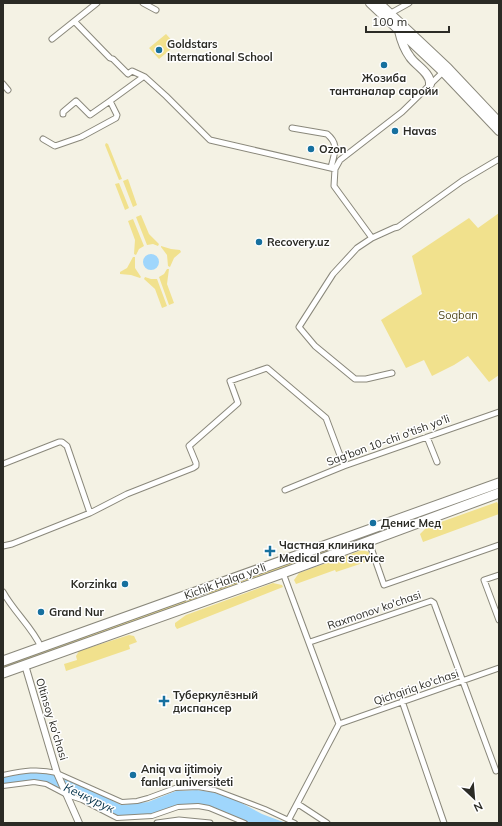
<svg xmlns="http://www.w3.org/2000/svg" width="502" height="826" font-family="Mulish,sans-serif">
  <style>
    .green { fill: #f1e18d }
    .water { fill: #9fd6fc }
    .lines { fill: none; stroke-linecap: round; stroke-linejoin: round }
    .pedestrian-casing { stroke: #8a887b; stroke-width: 6 }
    .minor-casing { stroke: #8a887b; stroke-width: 7 }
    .tertiary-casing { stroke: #8a887b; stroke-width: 8 }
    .primary-casing { stroke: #8a887b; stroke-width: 10 }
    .trunk-casing { stroke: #8a887b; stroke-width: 11 }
    .pedestrian { stroke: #fff; stroke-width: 4 }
    .minor { stroke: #fff; stroke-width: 5 }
    .tertiary { stroke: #fff; stroke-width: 6 }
    .primary { stroke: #fff; stroke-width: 8 }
    .trunk { stroke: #fff; stroke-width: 9 }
    .poi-dot { fill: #16709f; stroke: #fff; stroke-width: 1.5 }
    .labels { text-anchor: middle; stroke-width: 3; stroke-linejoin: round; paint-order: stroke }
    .poi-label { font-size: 11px; font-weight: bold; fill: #2b2b25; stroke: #fff; text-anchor: start }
    .park-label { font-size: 11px; fill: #534a1e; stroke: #fff }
    .street-label { font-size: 11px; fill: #2b2b25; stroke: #fff }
    .water-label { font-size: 12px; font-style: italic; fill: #033149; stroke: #fff }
  </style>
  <rect width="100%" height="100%" fill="#f4f2e4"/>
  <path class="green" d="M166,34L176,45L159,59L149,48Z
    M106,143L108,144L122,179L119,180L105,145Z
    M128,179L137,205L133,207L123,181Z
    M119,183L129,208L125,210L115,184Z
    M499,213V375L489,382L468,356L454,365L432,376L424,360L406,368L381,320L422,294L412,256L469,218L478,228Z
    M141,215L149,234L159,244L158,246L153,244L147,245L136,217Z
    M133,219L144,246L139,249L136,255L134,254L135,240L128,221Z
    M161,246L171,249L180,250L181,252L174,258L170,267L168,266L167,255L161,247Z
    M133,257H135V268L141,277L140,278L131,275L120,274V272L127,268Z
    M167,269H169L167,284L174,303L169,305L159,277L164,274Z
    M145,277L151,279H157L167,306L162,308L155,289L144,279Z
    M483,492L484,495L209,595L208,592Z
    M497,502L499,506V514L423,542L420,534L427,527Z
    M362,550L369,552L371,558L369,561L336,572L335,570L296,584L294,580L299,573Z
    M273,583L282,585L283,587L177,629L175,626V623L186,615Z
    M196,596L197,599L3,669V665Z
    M129,635L134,636L137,642L129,645L130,649L66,671L64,664L77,660L76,656L79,651Z"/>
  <path class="water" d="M143 262a8 8 0 1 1 16 0a8 8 0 1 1-16 0Z
    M31,771L48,773L85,787L121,805L148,802L176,791L197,790L212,792L236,800L262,814L286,823H250L209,806L199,805H177L152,814L118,817L81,797L46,783L3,785V777Z"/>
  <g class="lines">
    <defs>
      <path id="pedestrian" d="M3,775C23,771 37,768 57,773L122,802L137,801L148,798L175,788L198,787L215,790L265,809L295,823
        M3,786L34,782L46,784L67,795L82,800L117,818L152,816L178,807L198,806L209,808L245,823"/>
      <path id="minor" d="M143,3L156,10
        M391,13L409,3
        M75,22L110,58L113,59L128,74L132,71L145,77L166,96L210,140L335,169
        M52,39L97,3
        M3,84L8,90
        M63,114V112L76,101L90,115L110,101
        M292,128L327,134C340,145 334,153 331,168
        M43,139L55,146L81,137L116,118L117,115L110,101L143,77
        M372,238L334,186L335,169L340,160L402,112L444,71
        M392,373L366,379H355L315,346L299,327L333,274L357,248L372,238L394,228L398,227L462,181L499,159
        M427,437L437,462
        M3,464L59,442H62L67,446L90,513
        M285,490L344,466L499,412
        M369,542L384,585L499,545
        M3,546L12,544L90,513L127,494L193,468L196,466V463L189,446L238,403L230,381L267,368L326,418L344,466
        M283,573L339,724L289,819
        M499,575L484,580L499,620
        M3,592C14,612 32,627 41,647
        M310,642L431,601L434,603L496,771
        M402,701L444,823
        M339,724L499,668
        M298,804L327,823
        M157,823L179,820L210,823"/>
      <path id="tertiary" d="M25,665L57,773L79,823"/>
      <path id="primary" d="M370,3L443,72L499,131
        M379,3L448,68L499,122
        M399,31C401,40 404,49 410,57C415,65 431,73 430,84"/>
      <path id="trunk" d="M3,661L499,483
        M3,673L283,573L499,493"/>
    </defs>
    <use href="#pedestrian" class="pedestrian-casing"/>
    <use href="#minor" class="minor-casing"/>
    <use href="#tertiary" class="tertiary-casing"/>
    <use href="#primary" class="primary-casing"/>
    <use href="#trunk" class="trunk-casing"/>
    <use href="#pedestrian" class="pedestrian"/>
    <use href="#minor" class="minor"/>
    <use href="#tertiary" class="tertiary"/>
    <use href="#primary" class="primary"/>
    <use href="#trunk" class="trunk"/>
  </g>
  <g class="poi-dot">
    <circle cx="159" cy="50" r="4"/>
    <circle cx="384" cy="65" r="4"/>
    <circle cx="395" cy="131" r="4"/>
    <circle cx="311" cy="149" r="4"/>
    <circle cx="259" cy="242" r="4"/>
    <circle cx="373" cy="523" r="4"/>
    <path d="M268 545h4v4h4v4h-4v4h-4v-4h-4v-4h4z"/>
    <circle cx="125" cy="584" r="4"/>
    <circle cx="41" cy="612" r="4"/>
    <path d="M162 695h4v4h4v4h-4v4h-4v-4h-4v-4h4z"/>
    <circle cx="133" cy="775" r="4"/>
  </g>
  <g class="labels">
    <g class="poi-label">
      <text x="167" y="48">Goldstars<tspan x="167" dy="13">International School</tspan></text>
      <text x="384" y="82" text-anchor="middle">Жозиба<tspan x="384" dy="13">тантаналар саройи</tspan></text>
      <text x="403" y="135">Havas</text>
      <text x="319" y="153">Ozon</text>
      <text x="267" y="246">Recovery.uz</text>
      <text x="381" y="527">Денис Мед</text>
      <text x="279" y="549">Частная клиника<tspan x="279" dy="13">Medical care service</tspan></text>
      <text x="117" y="588" text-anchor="end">Korzinka</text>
      <text x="49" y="616">Grand Nur</text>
      <text x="173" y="699">Туберкулёзный<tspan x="173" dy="13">диспансер</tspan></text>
      <text x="141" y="773">Aniq va ijtimoiy<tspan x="141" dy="13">fanlar universiteti</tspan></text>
    </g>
    <g class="park-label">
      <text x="458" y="319">Sogban</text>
    </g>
    <g class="street-label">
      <text transform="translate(388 440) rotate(-20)" y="4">Sag'bon 10-chi o'tish yo'li</text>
      <text transform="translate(225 581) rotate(-20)" y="4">Kichik Halqa yo'li</text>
      <text transform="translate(374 610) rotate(-19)" y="4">Raxmonov ko'chasi</text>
      <text transform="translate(416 687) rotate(-19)" y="4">Qichqiriq ko'chasi</text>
      <text transform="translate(52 719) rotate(73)" y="4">Oltinsoy ko'chasi</text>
    </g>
    <g class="water-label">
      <text transform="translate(89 798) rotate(25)" y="4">Кечкурук</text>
    </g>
  </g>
  <rect width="502" height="826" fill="none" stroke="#2b2b25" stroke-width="8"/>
  <g transform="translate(474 798) rotate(154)" stroke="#ffffff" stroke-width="3" paint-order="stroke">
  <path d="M0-3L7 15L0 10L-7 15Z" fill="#2b2b25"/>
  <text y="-6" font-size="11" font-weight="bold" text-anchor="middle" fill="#2b2b25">N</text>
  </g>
  <path d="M366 26v6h83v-6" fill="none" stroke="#2b2b25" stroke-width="2"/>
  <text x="372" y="26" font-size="12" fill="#2b2b25" stroke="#ffffff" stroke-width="3" paint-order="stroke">100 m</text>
</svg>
